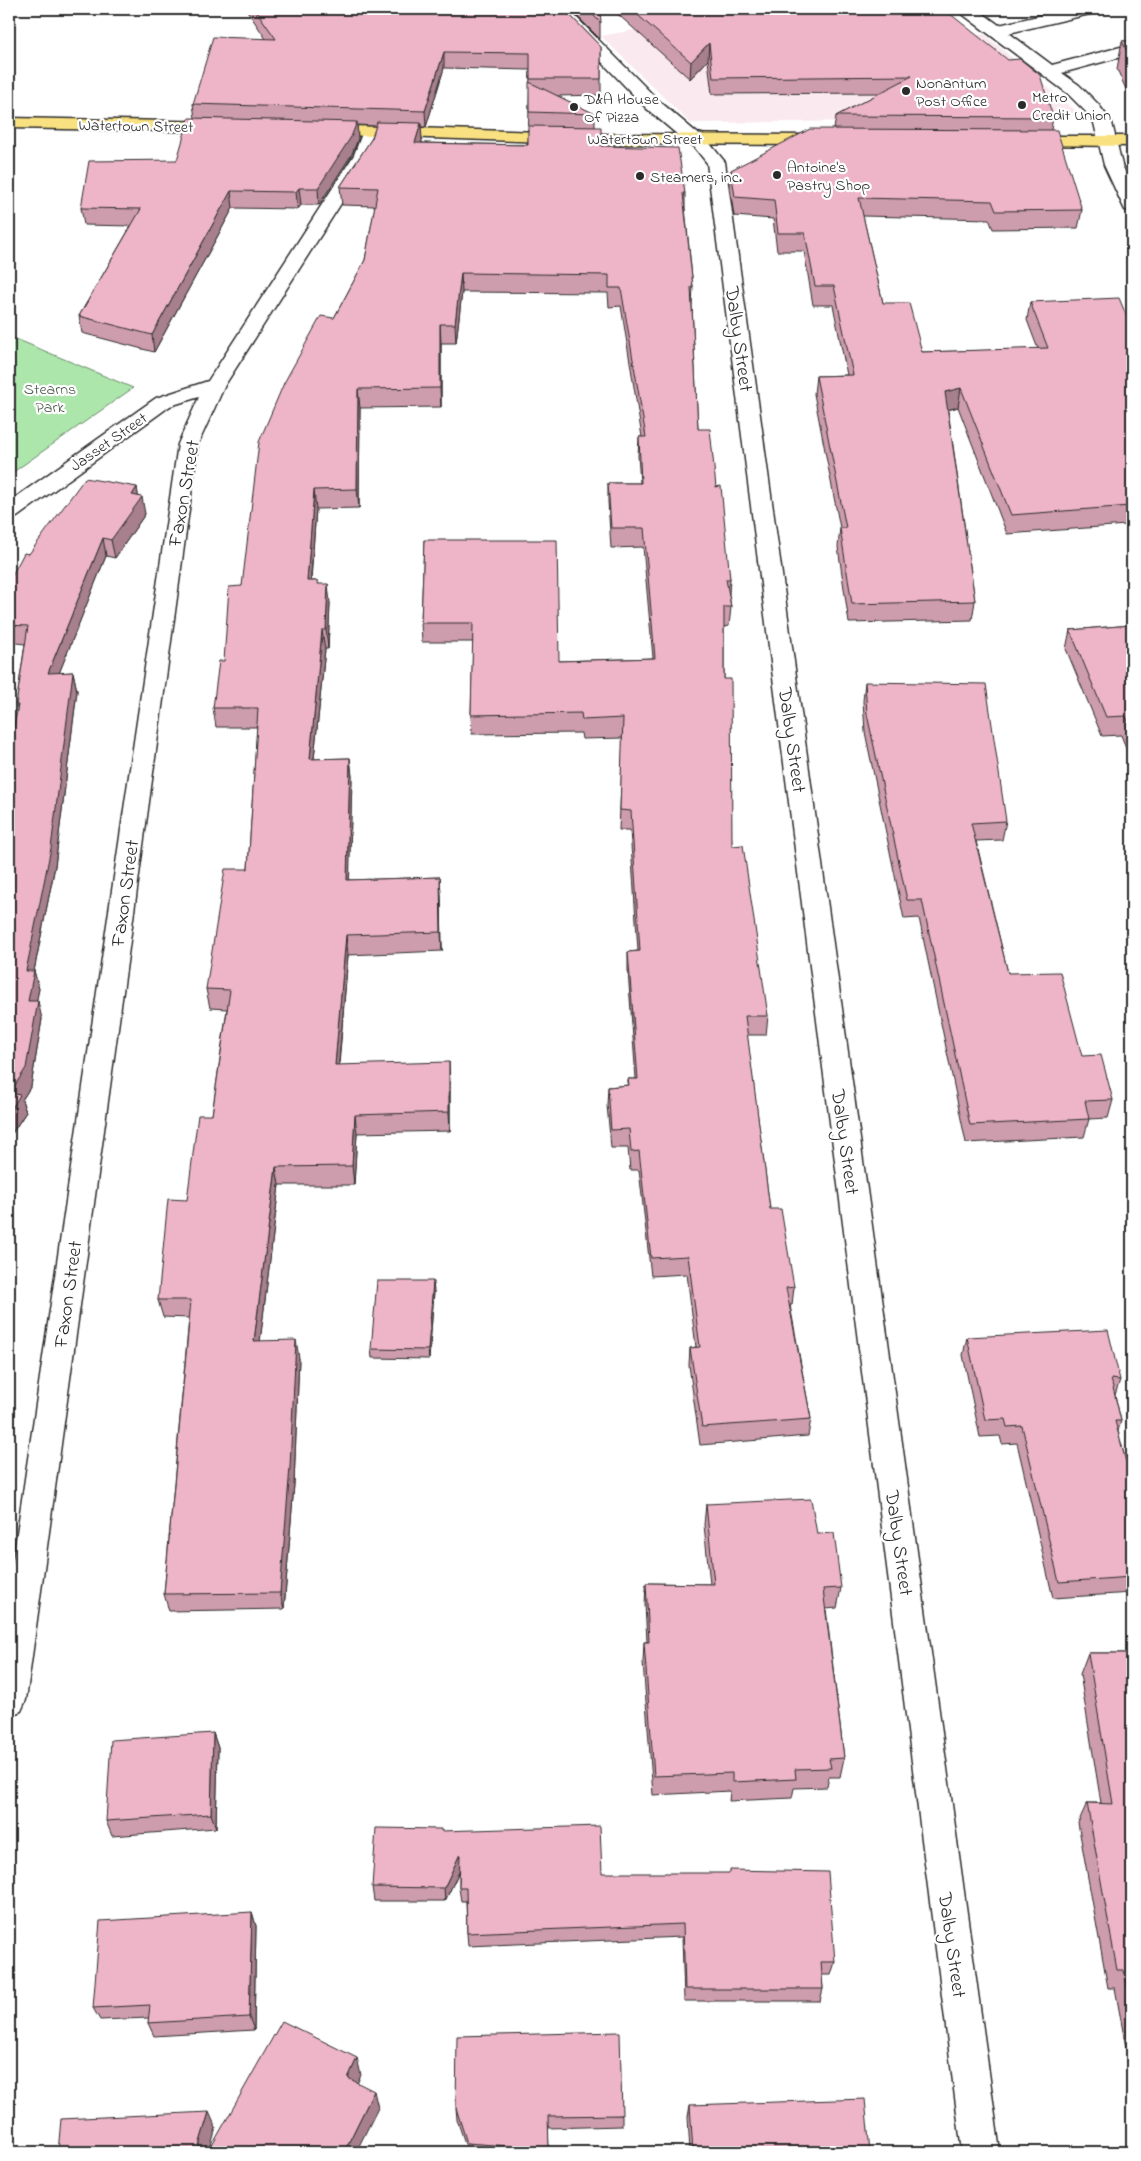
<svg xmlns="http://www.w3.org/2000/svg" width="1141" height="2161" font-family="'Indie Flower',sans-serif">
  <style>
    .built { fill: #fae9ef }
    .green { fill: #ace6ab; stroke: #6c886b }
    .lines { fill: none; stroke-linecap: round; stroke-linejoin: round }
    .minor-casing { stroke: #2b2b2b; stroke-width: 3 }
    .major-casing { stroke: #2b2b2b; stroke-width: 3 }
    .minor { fill: #fff; fill-rule: evenodd }
    .major { fill: #f9e181; fill-rule: evenodd }
    .wall { fill: #cd9cad; stroke: #2b2b2b; fill-rule: evenodd }
    .shaded-wall { fill: #a77f8d; stroke: #2b2b2b }
    .building { fill: #eeb5c9; stroke: #2b2b2b }
    .poi-dot { fill: #2b2b2b; stroke: #fff; stroke-width: 2 }
    .labels { text-anchor: middle; stroke-width: 4.5; stroke-linejoin: round; paint-order: stroke }
    .far-poi-label { font-size: 16px; fill: #2b2b2b; stroke: #fff; text-anchor: start }
    .far-street-label { font-size: 16px; fill: #2b2b2b; stroke: #fff }
    .far-park-label { font-size: 16px; fill: #4b5a4b; stroke: #fff }
    .street-label { font-size: 20px; fill: #2b2b2b; stroke: #fff }
  </style>
  <rect width="100%" height="100%" fill="#fff"/>
  <filter id="ink" filterUnits="userSpaceOnUse"><feTurbulence type="fractalNoise" baseFrequency=".02" numOctaves="2"/><feDisplacementMap in="SourceGraphic" scale="10" xChannelSelector="R" yChannelSelector="G"/><feConvolveMatrix kernelMatrix="1 2 1 2 8 2 1 2 1" color-interpolation-filters="sRGB"/></filter>
  <g filter="url(#ink)">
    <path class="built" d="M751,9L839,61L984,34L1076,111L1061,119L690,123L601,36Z"/>
    <path class="green" d="M9,336L133,388L9,475Z"/>
    <g class="lines">
      <defs>
        <path id="minor" d="M551,9H568L658,100L697,133L702,134L725,162L1000,2152H962L707,163L691,143L686,142L646,108Z
          M959,9H977L999,25L1068,9H1096L1094,13L1009,33L1052,65L1132,44V54L1062,73L1079,85L1098,104L1112,123L1122,165L1132,187V212L1125,210L1123,206L1104,165L1094,123L1086,112L1067,93L961,13Z
          M370,127L376,128L379,132L372,155L225,385L198,444L26,1700L21,1711L9,1716V1587L178,444L199,397L170,406L17,517L9,518V502L156,398L208,381L354,155L364,128Z"/>
        <path id="major" d="M9,118L225,122L231,123L234,127L231,131L225,132L9,128Z
          M320,125L606,134L827,135L833,136L836,140L833,144L827,145L606,144L314,134L311,130L314,126Z
          M1022,136H1132V146L1016,145L1013,141L1016,137Z"/>
      </defs>
      <use href="#minor" class="minor-casing"/>
      <use href="#major" class="major-casing"/>
      <use href="#minor" class="minor"/>
      <use href="#major" class="major"/>
    </g>
    <path class="wall" d="M246,9H564L601,47V95L557,96L595,114V127L601,146L685,193V208L693,287L692,306L698,429L716,487L730,579L729,594L731,607L729,626L724,627V679L732,846L768,1016L766,1035H747L770,1209L794,1287L792,1305H790L811,1419L808,1436L700,1445L689,1365L690,1348L696,1347L687,1274L651,1276L639,1170H630L628,1148H611L607,1105L608,1087L628,1085V1079H636L628,971V952L638,951L630,830H619L623,738L582,739L581,733L472,734L471,715L473,642H422L421,623L424,540L559,661L653,658L643,547L611,548L608,502V483H640L638,456L639,437H642L621,306L609,307L608,293L462,292L456,343H441V407L360,408L359,508L316,509L311,581H318V584L330,603L328,649H325L314,759L350,758L352,777L349,880L440,877L441,896L442,951L348,955L339,1065L450,1081V1131L357,1133L354,1185H279L260,1341L299,1358L294,1484L284,1609L169,1611L164,1594L189,1318L163,1317L158,1300L212,1115L227,1009L210,1008L206,989L248,869L257,727H216L213,708L242,586L334,318L365,260L375,206L342,205L340,187L372,138L376,126L357,125L358,139L352,154L319,205H301L298,209L233,208L154,352L82,333L79,316L131,226L84,225L81,208L177,160L195,118L193,104L266,39ZM444,68L530,70L528,145L422,143L421,127H426Z
      M570,9H600V39Z
      M612,9H944L1053,117L1051,130L1082,210L1078,228L993,229L989,219L863,216L883,303L922,352L1038,349L1027,320L1030,302L1129,322H1132V539L1126,525L1007,534L958,407L948,410L975,601L972,620L849,623L838,547L840,528L814,394L816,376L847,375L833,305H813L804,251H777L773,219L734,216L730,188L731,170L834,129L836,116L880,93L712,94L708,60L690,79Z
      M1122,41H1132V103L1117,69Z
      M137,487L138,496L145,514L115,558L106,556L59,673L73,672L77,691L55,866L34,971L39,989L36,1001L42,1019L31,1086L22,1100L26,1112L9,1138V753L17,709L16,705L25,644L9,642V581L29,554Z
      M1132,625V764L1121,735L1102,736L1066,649L1070,630Z
      M865,682L1006,821L1002,840L976,841L1008,973L1082,1056L1113,1100L1108,1118L1089,1119L1084,1137L966,1143L919,918L904,919L865,732L863,701Z
      M434,1291L429,1359L372,1358L371,1349Z
      M967,1337L1120,1380L1115,1395L1121,1421L1118,1431L1132,1484V1593L1053,1598L1017,1443L1002,1444L1000,1436L980,1437L963,1355Z
      M706,1504L817,1534L841,1588L837,1608L826,1609L844,1758L840,1777H829L827,1787L794,1788L792,1798L729,1801L730,1791L653,1795L643,1662L644,1642H647L645,1604L646,1583L710,1584L704,1525Z
      M1088,1653H1132V2080L1115,1988H1108L1078,1823L1087,1803H1101L1080,1674Z
      M213,1733L218,1748L216,1828L112,1836L106,1821Z
      M442,1831L602,1873L835,1962L831,1975H822L823,1989L820,2001H684L682,1937L468,1946L467,1933L466,1901H461L459,1888V1871L445,1901H374L372,1887Z
      M252,1912L256,1926L254,2030L154,2036L148,2023L149,2018L100,2020L93,2008Z
      M690,2105L870,2152H690L688,2117Z
      M456,2108L622,2115V2126L548,2128L549,2152H468L457,2120Z"/>
    <path class="shaded-wall" d="M709,43L708,60L690,79L691,62Z
      M444,52V68L426,127L425,111Z
      M357,122L358,139L352,154L319,205L318,188Z
      M421,123L422,141L416,161L415,143Z
      M299,188L301,205L298,209L296,192Z
      M231,191L233,208L154,352L152,335Z
      M461,273L462,292L456,343L455,324Z
      M440,324L441,343V407L440,388Z
      M961,388L958,407L943,411L945,392Z
      M358,389L360,408L359,508L357,489Z
      M137,487L139,501L142,497L145,514L115,558L111,540L132,495Z
      M314,490L316,509L309,601L307,581Z
      M103,538L106,556L52,691L48,673Z
      M328,584L330,603L328,649L326,630Z
      M322,630L325,649L312,778L310,759Z
      M73,672L77,691L55,866L34,971L39,989L33,1019L28,1001L26,971Z
      M350,758L352,777L349,899L347,880Z
      M440,877L441,896L442,951L441,932Z
      M346,935L348,955L337,1084L335,1065Z
      M38,1001L42,1019L31,1086L22,1100L26,1112L9,1138V1113L10,1093Z
      M449,1062L450,1081V1131L449,1112Z
      M355,1115L357,1133L354,1185L352,1166Z
      M276,1167L279,1185L258,1359L254,1341Z
      M433,1281L434,1291L429,1359L428,1350Z
      M296,1340L299,1358L294,1484L284,1609L280,1593Z
      M213,1733L218,1748L216,1828L211,1814Z
      M460,1854L461,1868L445,1901L444,1888Z
      M252,1912L256,1926L254,2030L249,2017Z
      M357,2058L361,2075L352,2095L348,2078Z
      M374,2091L378,2108L356,2152H344Z
      M209,2112L216,2128L209,2152H197Z"/>
    <path class="building" d="M255,9H564L601,47V79H530V53L444,52L425,111L193,104L213,37L276,39Z
      M587,9H600L601,23Z
      M631,9H944L1008,60L1020,59L1040,75L1053,117L836,116L912,76L713,78L709,43L691,62Z
      M1122,41H1132V62Z
      M529,82L595,114L529,112Z
      M189,118L357,122L351,137L318,188H299L296,192L231,191L152,335L79,316L141,209L81,208L89,161L177,160Z
      M377,122L421,123L415,143L528,145V126L601,127V146L678,148L685,193H683L693,287H691L698,429H710L716,487L721,486L730,579H726L731,607H724V679H731L732,846L743,845L768,1016H745L770,1209H781L794,1287L786,1288L811,1419L702,1427L690,1348L700,1347L688,1256L651,1258L639,1151L631,1152L629,1129L611,1130L608,1087L629,1085L628,1079H638L628,952L640,951L631,811L620,810L623,718L582,720L581,713L471,715L473,623H421L424,540H557L559,661L655,658L644,528H611L608,483H641L639,437H646L621,288H609V275L461,273L455,324H440V388L358,389L357,489L314,490L307,581H318V584H328L326,630H322L310,759L350,758L347,880L440,877L441,932L346,935L335,1065L449,1062V1112L355,1115L352,1166L276,1167L254,1341L296,1340L290,1467L280,1593L164,1594L191,1300H158L168,1199L187,1200L198,1115H212L230,990L206,989L225,869H248L258,708H213L219,661H224L229,587L242,586L259,442L284,383L321,316L334,318L365,260L378,188L340,187L372,138Z
      M810,129L1057,130L1082,210L996,211L992,201L859,198L883,303H909L922,352L1048,348L1030,302L1119,298L1129,322H1132V510L1130,506L1011,515L961,388L945,392L975,601L852,604L840,528H846L816,376L853,375L834,286H815L805,233H778L774,200L735,197L731,170Z
      M85,478L137,487L132,495L142,497L111,540L103,538L48,673L73,672L51,848L26,971H34L28,1001H38L26,1068L10,1093L20,1095L9,1113V753L18,705H16L28,626L9,625V581L24,553L29,554Z
      M1132,625V733L1126,716L1106,717L1070,630Z
      M865,682L986,684L1006,821L971,823L1008,973L1060,972L1082,1056L1101,1055L1113,1100L1085,1101L1089,1119L970,1125L922,900H907L867,714Z
      M377,1281H433L428,1350L371,1349Z
      M1108,1330L1120,1380L1111,1379L1121,1421H1115L1132,1484V1577L1059,1582L1022,1426L1007,1427L1005,1419L985,1420L967,1337Z
      M811,1499L817,1534L834,1533L841,1588L823,1589L844,1758L829,1759L831,1768L795,1769L796,1779L732,1782V1773L654,1776L644,1642H649L646,1583L714,1584L706,1504Z
      M1088,1653H1132V2011L1124,1970H1117L1087,1803L1113,1804Z
      M213,1733L211,1814L106,1821L111,1740Z
      M600,1826L602,1873H730V1870L828,1872L835,1962H821L823,1989H685L683,1924L467,1933L466,1888H459L460,1854L444,1888L372,1887L376,1828L441,1829V1831Z
      M252,1912L249,2017L148,2023L150,2005L93,2008L100,1921Z
      M282,2021L357,2058L348,2078L374,2091L344,2152H215L210,2149Z
      M620,2032L622,2115L548,2116L549,2149L467,2143L456,2108L457,2036Z
      M865,2099L870,2152H693L690,2105Z
      M209,2112L197,2152H58L61,2119Z"/>
  </g>
  <g class="poi-dot">
    <circle cx="906" cy="91" r="5"/>
    <circle cx="1022" cy="105" r="5"/>
    <circle cx="574" cy="107" r="5"/>
    <circle cx="777" cy="175" r="5"/>
    <circle cx="640" cy="176" r="5"/>
  </g>
  <g class="labels">
    <g class="far-poi-label">
      <text x="916" y="88">Nonantum<tspan x="916" dy="18">Post Office</tspan></text>
      <text x="1032" y="102">Metro<tspan x="1032" dy="18">Credit Union</tspan></text>
      <text x="584" y="104">D&amp;A House<tspan x="584" dy="18">Of Pizza</tspan></text>
      <text x="787" y="172">Antoine's<tspan x="787" dy="18">Pastry Shop</tspan></text>
      <text x="650" y="182">Steamers, inc.</text>
    </g>
    <g class="far-street-label">
      <text transform="translate(136 125) rotate(1)" y="6">Watertown Street</text>
      <text x="645" y="144">Watertown Street</text>
      <text transform="translate(108 441) rotate(-35)" y="6">Jasset Street</text>
    </g>
    <g class="far-park-label">
      <text x="50" y="394">Stearns<tspan x="50" dy="18">Park</tspan></text>
    </g>
    <g class="street-label">
      <text transform="translate(740 339) rotate(82)" y="7">Dalby Street</text>
      <text transform="translate(183 493) rotate(-80)" y="7">Faxon Street</text>
      <text transform="translate(793 740) rotate(82)" y="7">Dalby Street</text>
      <text transform="translate(124 893) rotate(-82)" y="7">Faxon Street</text>
      <text transform="translate(846 1142) rotate(82)" y="7">Dalby Street</text>
      <text transform="translate(67 1294) rotate(-82)" y="7">Faxon Street</text>
      <text transform="translate(900 1543) rotate(82)" y="7">Dalby Street</text>
      <text transform="translate(953 1945) rotate(82)" y="7">Dalby Street</text>
    </g>
  </g>
  <rect width="1141" height="2161" fill="none" stroke="#fff" stroke-width="30"/>
  <rect x="15" y="15" width="1111" height="2131" fill="none" stroke="#2b2b2b" stroke-width="2" filter="url(#ink)"/>
</svg>
